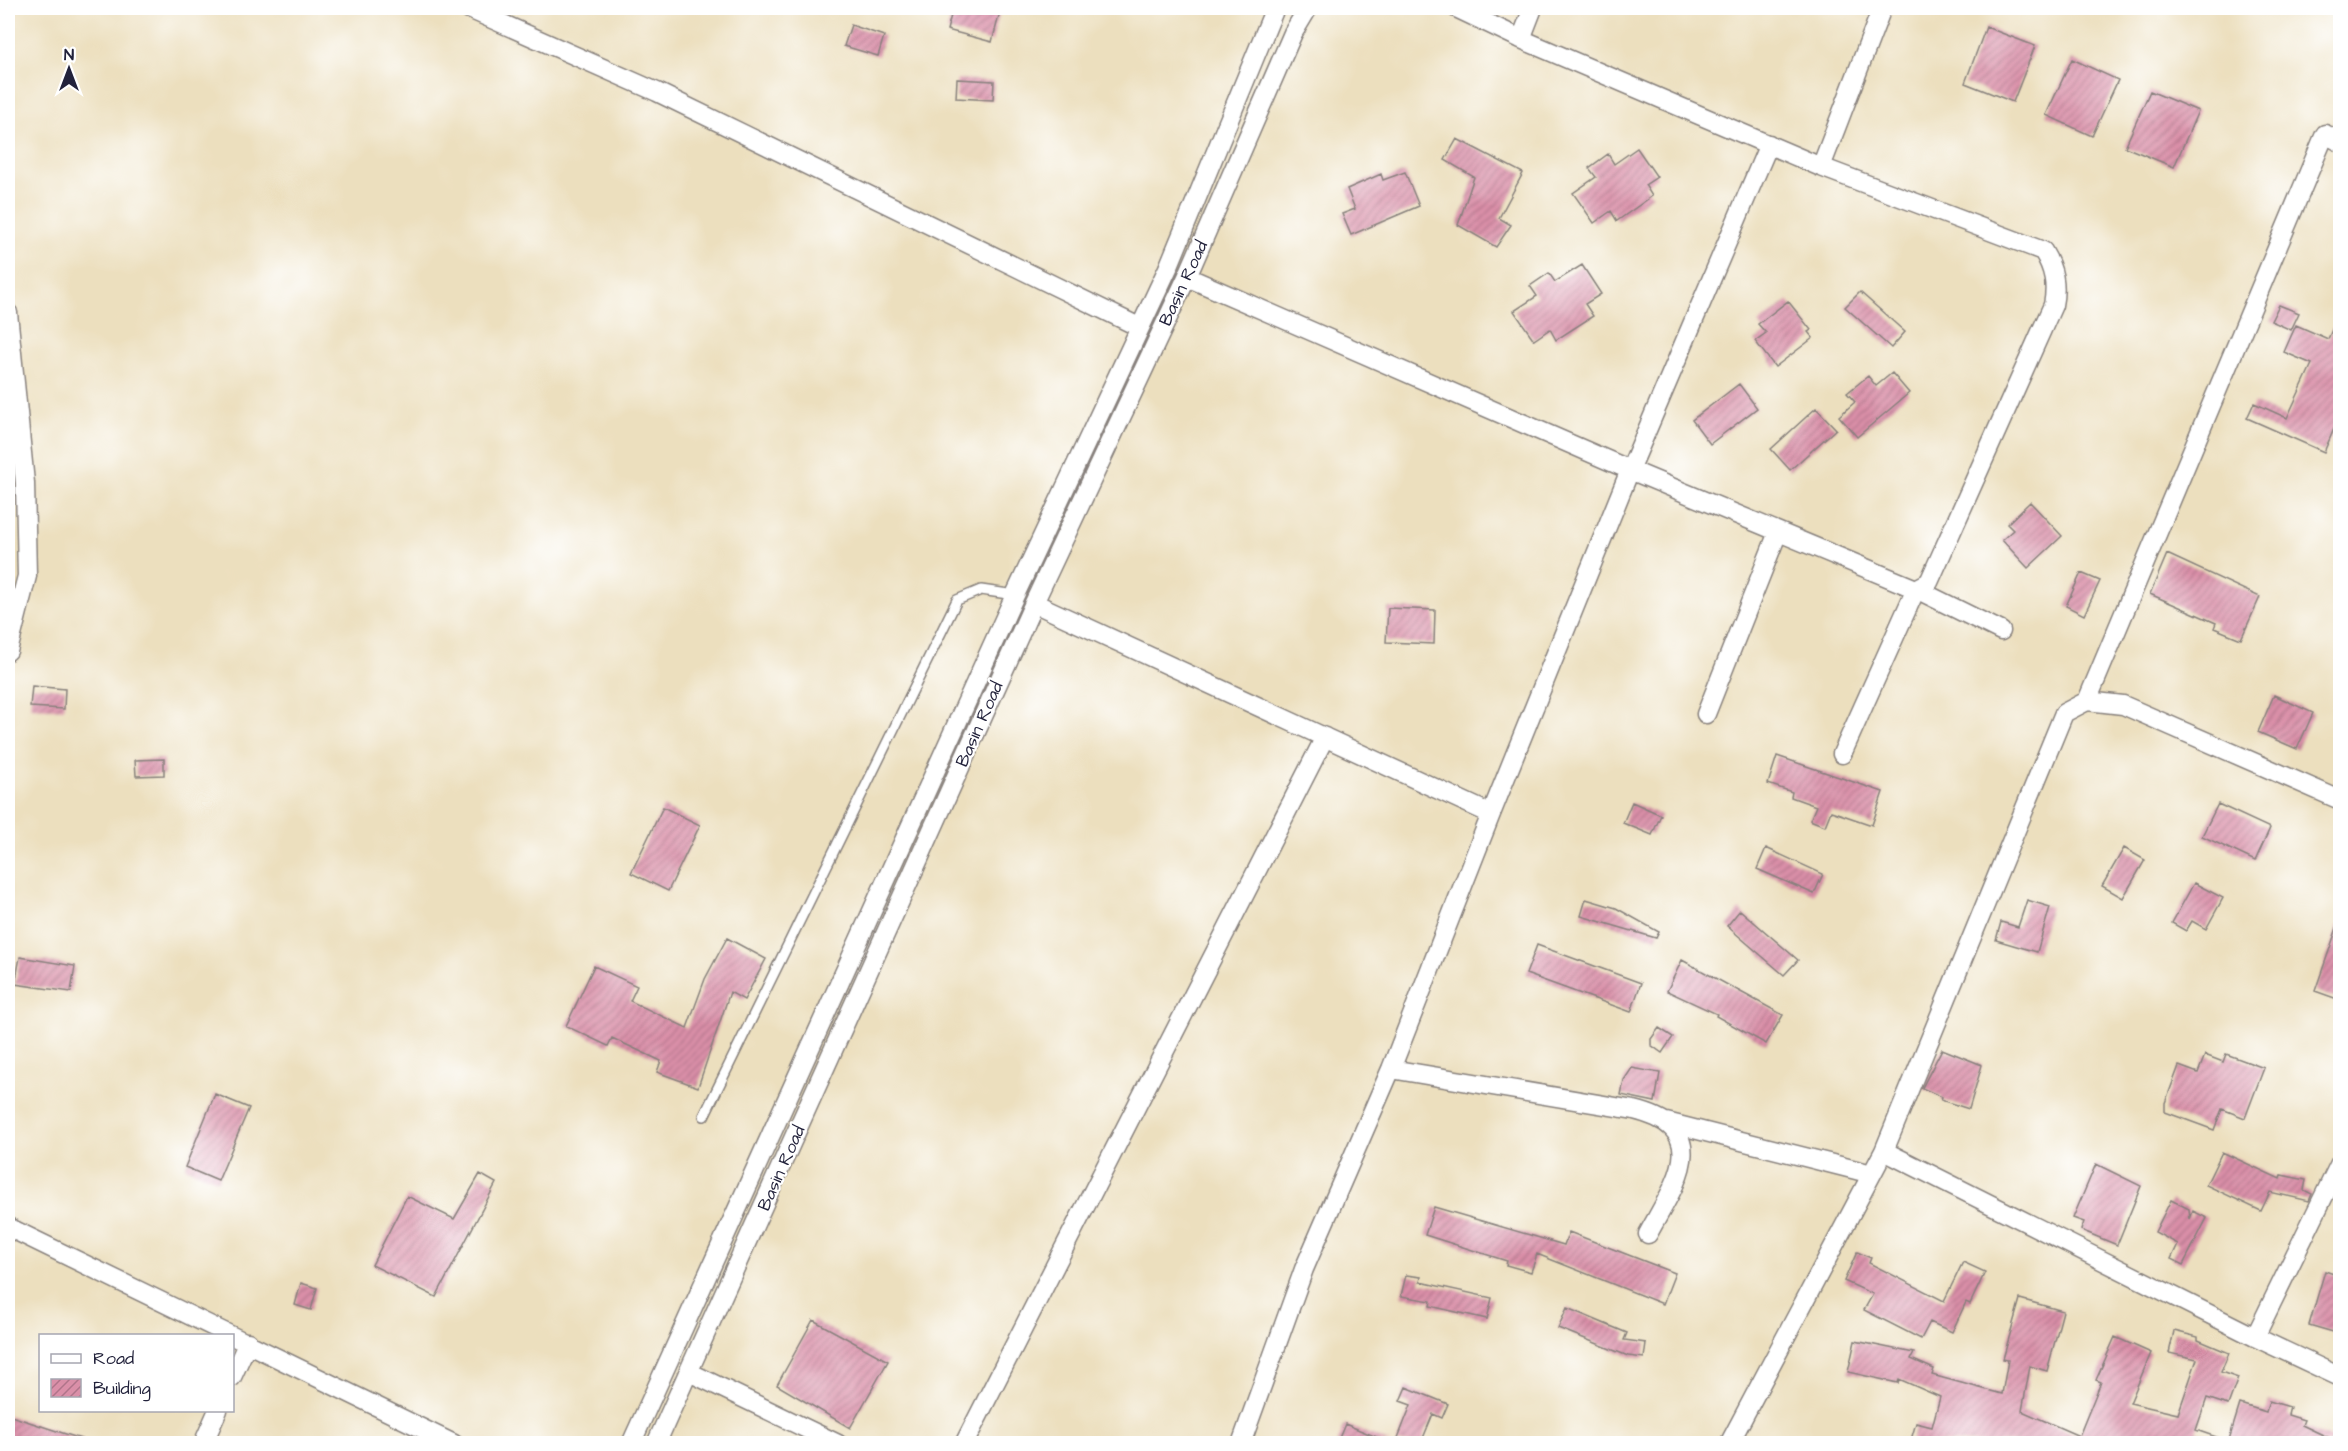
<svg xmlns="http://www.w3.org/2000/svg" width="2348" height="1451" font-family="'Architects Daughter',sans-serif">
  <style>
    .building { fill: url(#building-hatch) }
    .lines { fill: none; stroke-linecap: round; stroke-linejoin: round }
    .lane-casing { stroke: #87807c; stroke-width: 12 }
    .street-casing { stroke: #87807c; stroke-width: 21 }
    .lane { stroke: #fff; stroke-width: 9 }
    .street { stroke: #fff; stroke-width: 18 }
    .labels { text-anchor: middle; stroke-width: 4.5; stroke-linejoin: round; paint-order: stroke }
    .street-label { font-size: 18px; fill: #22223b; stroke: #fff }
  </style>
  <defs>
    <pattern id="building-hatch" width="6" height="6" patternUnits="userSpaceOnUse" patternTransform="scale(1.5)"><rect width="6" height="6" fill="#da8fa8"/><path d="M-1 1l2-2M0 6l6-6M5 7l2-2" fill="none" stroke="#b0748a"/></pattern>
  </defs>
  <rect width="100%" height="100%" fill="#fff"/>
  <filter id="ink" filterUnits="userSpaceOnUse"><feTurbulence type="fractalNoise" baseFrequency=".0167" numOctaves="2"/><feDisplacementMap in="SourceGraphic" scale="12" xChannelSelector="R" yChannelSelector="G"/><feConvolveMatrix kernelMatrix="1 2 1 2 8 2 1 2 1" color-interpolation-filters="sRGB"/></filter>
  <filter id="wash" filterUnits="userSpaceOnUse"><feTurbulence type="fractalNoise" baseFrequency=".008" numOctaves="4" result="noise"/><feDisplacementMap in="SourceGraphic" scale="24" xChannelSelector="R" yChannelSelector="G"/><feGaussianBlur stdDeviation="1.35" result="paint"/><feColorMatrix in="noise" values="0 0 0 0 0 0 0 0 0 0 0 0 0 0 0 0 0 1.4 0 .05"/><feComposite in="paint" operator="in"/></filter>
  <g filter="url(#wash)">
    <rect width="100%" height="100%" fill="#ecdfbe"/>
    <g id="blocks">
      <path class="building" d="M953,8H1001L992,42L947,30Z
        M851,25L884,36L878,56L844,46Z
        M1986,27L2035,46L2013,102L1965,83Z
        M2072,59L2118,80L2092,136L2046,115Z
        M957,79L994,81L993,100L956,98Z
        M2150,91L2198,111L2174,167L2125,147Z
        M1457,139L1523,173L1499,218L1511,225L1496,247L1458,225L1474,177L1445,160Z
        M1637,148L1657,177L1645,185L1652,196L1617,221L1611,211L1594,223L1573,193L1596,177L1589,168L1608,154L1614,164Z
        M1405,172L1419,206L1351,235L1342,214L1355,209L1347,189L1381,174L1383,180Z
        M1582,265L1601,294L1585,304L1593,316L1556,340L1550,329L1534,340L1514,311L1537,296L1530,286L1549,273L1555,282Z
        M1860,292L1905,332L1891,348L1845,307Z
        M1788,301L1811,330L1808,332L1813,338L1775,367L1755,341L1766,333L1758,324Z
        M2279,305L2299,313L2291,330L2271,321Z
        M2340,311V415L2324,452L2247,418L2254,403L2287,418L2312,364L2284,352L2296,325L2328,339Z
        M1892,373L1909,393L1857,437L1839,416L1855,402L1847,393L1868,376L1876,386Z
        M1739,384L1757,408L1710,444L1692,420Z
        M1816,408L1836,429L1790,470L1771,449Z
        M2030,502L2062,536L2028,568L2002,540L2013,530L2007,524Z
        M2167,554L2260,597L2241,639L2214,628L2216,623L2150,594Z
        M2081,573L2100,581L2084,615L2066,606Z
        M1388,608L1435,610L1434,644L1386,642Z
        M32,686L65,689L64,709L30,707Z
        M2274,695L2313,713L2297,749L2258,732Z
        M1777,756L1883,792L1872,825L1831,811L1825,826L1810,820L1816,806L1791,797L1792,792L1768,784Z
        M164,759V775L136,776L135,760Z
        M1632,802L1661,815L1652,835L1623,823Z
        M2218,804L2270,828L2255,861L2202,836Z
        M663,807L700,825L668,891L631,873Z
        M1766,848L1823,874L1814,894L1757,869Z
        M2124,848L2145,860L2123,898L2102,886Z
        M2194,883L2223,898L2206,929L2192,921L2186,931L2172,923Z
        M1586,899L1616,908L1659,932L1656,938L1581,916Z
        M2027,900L2050,907L2037,952L1996,940L2001,922L2018,927Z
        M1740,910L1798,960L1784,975L1727,926Z
        M2338,925H2340V1000L2315,991Z
        M727,938L766,959L744,1000L730,992L698,1087L657,1072L661,1061L612,1038L608,1046L566,1026L594,966L637,986L630,1001L687,1028L705,979Z
        M1537,945L1641,983L1631,1012L1526,974Z
        M20,957L75,966L71,992L15,984Z
        M1682,960L1783,1015L1766,1044L1716,1016L1717,1014L1667,991Z
        M1659,1028L1673,1037L1662,1053L1651,1045V1039Z
        M1942,1049L1982,1065L1969,1109L1941,1100L1942,1097L1922,1088Z
        M2226,1054L2264,1068L2245,1118L2222,1109L2214,1130L2165,1112V1103L2179,1066L2198,1073L2205,1055L2223,1062Z
        M1632,1068L1660,1073L1655,1102L1621,1095L1624,1080Z
        M215,1094L249,1108L218,1181L185,1167Z
        M2222,1152L2280,1179L2281,1175L2306,1180L2304,1190L2312,1194L2309,1201L2270,1192L2261,1211L2206,1185Z
        M2096,1164L2141,1186L2117,1245L2081,1230L2084,1222L2073,1218Z
        M480,1174L496,1183L436,1297L372,1265L407,1196L454,1219Z
        M2171,1200L2189,1209L2190,1219L2193,1211L2207,1218L2183,1265L2171,1259L2178,1244L2155,1232Z
        M1434,1207L1564,1245L1569,1232L1675,1273L1663,1304L1537,1254L1531,1272L1506,1265L1507,1261L1425,1235Z
        M1857,1252L1871,1258L1869,1263L1944,1301L1963,1262L1985,1272L1970,1304L1966,1302L1952,1332L1930,1322L1921,1339L1864,1310L1873,1294L1844,1281Z
        M2325,1271L2340,1276V1334L2309,1325Z
        M1406,1275L1421,1277L1420,1282L1492,1298L1487,1319L1430,1306L1431,1301L1401,1296Z
        M301,1283L317,1288L311,1310L295,1305Z
        M2020,1299L2063,1311L2047,1371L2030,1366L2022,1411L2079,1436L2101,1382L2096,1380L2115,1337L2151,1353L2130,1403L2178,1414L2197,1359L2169,1353L2174,1331L2198,1337V1340L2229,1353L2221,1372L2238,1378L2228,1405L2207,1398L2196,1430L2228,1441V1443H1910L1916,1423L1932,1427L1940,1397L1899,1379L1898,1383L1848,1372L1855,1341L1914,1353L1911,1359L1934,1369L1932,1375L2002,1394L2008,1360L2003,1359Z
        M1567,1308L1627,1333L1624,1340L1646,1343L1644,1358L1628,1356L1558,1328Z
        M813,1320L888,1361L850,1428L777,1385Z
        M1406,1387L1448,1404L1442,1418L1433,1414L1421,1443H1396L1411,1405L1400,1401Z
        M2269,1401L2290,1407L2288,1415L2304,1420L2302,1425L2340,1443H2228L2240,1404L2266,1412Z
        M8,1415L84,1440L83,1443H8Z
        M1345,1424L1391,1443H1337Z"/>
    </g>
  </g>
  <g filter="url(#ink)">
    <use href="#blocks" fill-opacity="0" stroke="#87807c" stroke-width="1.5"/>
    <g class="lines">
      <defs>
        <path id="lane" d="M704,1116L957,600L981,590L1015,595"/>
        <path id="street" d="M467,8L657,92L1139,327
          M1456,8L1521,39L1821,167L2043,251C2054,269 2057,285 2053,305L1929,582L1916,589L1842,754
          M1521,39L1533,8
          M1821,167L1882,8
          M1187,277L1630,470L1916,589L2001,631
          M8,313L25,483L27,576L8,651
          M1034,603L1491,814
          M2087,701L2325,134L2340,142
          M1706,714L1778,532
          M1391,1069L1634,1110C1717,1130 1674,1185 1648,1234
          M1666,1122L1872,1174
          M1884,1151L2255,1337L2340,1377
          M8,1227L454,1444
          M2255,1337L2340,1163
          M689,1372L838,1444
          M232,1377L248,1342
          M203,1444L218,1410
          M631,1444L1015,595L1168,268L1275,8
          M656,1444L1034,603L1187,277L1293,33L1308,8
          M964,1444L1325,737
          M1241,1444L1304,1269L1391,1069L1491,814L1630,470L1769,144
          M1729,1444L1884,1151L2064,713L2087,701L2123,705L2340,800"/>
      </defs>
      <use href="#lane" class="lane-casing"/>
      <use href="#street" class="street-casing"/>
      <use href="#lane" class="lane"/>
      <use href="#street" class="street"/>
    </g>
  </g>
  <g class="labels">
    <g class="street-label">
      <text transform="translate(1183 283) rotate(-65)" y="6">Basin Road</text>
      <text transform="translate(979 724) rotate(-66)" y="6">Basin Road</text>
      <text transform="translate(781 1168) rotate(-66)" y="6">Basin Road</text>
    </g>
  </g>
  <rect width="2348" height="1451" fill="none" stroke="#fff" stroke-width="30"/>
  <rect x="39" y="1334" width="195" height="78" fill="#ffffff" stroke="#a7a7b1" stroke-width="1.5"/>
  <rect x="51" y="1354" width="30" height="9" fill="#ffffff" stroke="#a7a7b1" stroke-width="1.5"/>
  <text x="93" y="1364" font-size="18" fill="#22223b">Road</text>
  <rect x="51" y="1379" width="30" height="18" fill="url(#building-hatch)" stroke="#a7a7b1" stroke-width="1.5"/>
  <text x="93" y="1394" font-size="18" fill="#22223b">Building</text>
  <g transform="translate(69 69)" stroke="#ffffff" stroke-width="4.5" paint-order="stroke">
  <path d="M0-4.5L10 22L0 15L-10 22Z" fill="#22223b"/>
  <text y="-9" font-size="16" font-weight="bold" text-anchor="middle" fill="#22223b">N</text>
  </g>
</svg>
